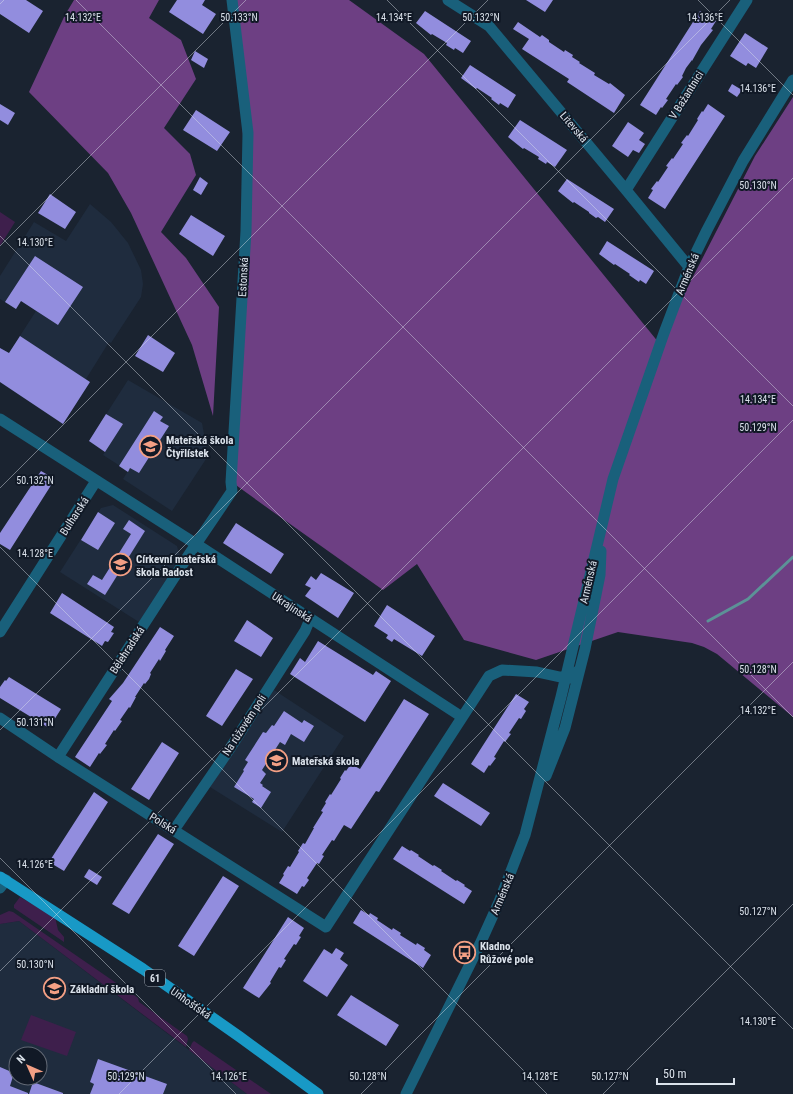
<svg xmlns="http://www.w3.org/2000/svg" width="793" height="1094" font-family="'Roboto Condensed',sans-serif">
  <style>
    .built { fill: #1f2c3e; fill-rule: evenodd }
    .green { fill: #3e1f4c }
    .forest { fill: #6d3f83 }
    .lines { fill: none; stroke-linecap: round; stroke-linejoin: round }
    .stream { stroke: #5c9297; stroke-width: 3 }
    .building { fill: #928dde }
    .minor { stroke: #19607b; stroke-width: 11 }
    .primary { stroke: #1899c6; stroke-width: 11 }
    .ticks { fill: none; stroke: #dbe2eb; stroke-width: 1; stroke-opacity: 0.45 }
    .labels { text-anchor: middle; stroke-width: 4; stroke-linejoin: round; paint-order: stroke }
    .shield { fill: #111926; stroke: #9ea6b0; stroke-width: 1 }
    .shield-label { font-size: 10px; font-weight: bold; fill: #dbe2eb }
    .street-label { font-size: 11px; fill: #dbe2eb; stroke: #111926 }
    .poi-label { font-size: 11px; font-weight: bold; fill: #dbe2eb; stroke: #111926; text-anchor: start }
    .ticks-label { font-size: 10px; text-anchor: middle; fill: #dbe2eb; stroke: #111926; stroke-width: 4; stroke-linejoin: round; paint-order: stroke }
  </style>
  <rect width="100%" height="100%" fill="#1a2330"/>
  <path class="built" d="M90,204L111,222L128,243L141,270L143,284L141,297L111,343L109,342L86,379L90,382L63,424L0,382V348L9,353L36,311L21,301L16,309L0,299V276L34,222L66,241Z
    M128,380L202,423L208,456L172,511L123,479L128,471L103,455L105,452L89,441Z
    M113,505L177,546L180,558L139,622L60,572L101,508Z
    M274,690L344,736L282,832L210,787Z
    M19,921L247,1094H0V924ZM16,1054H40V1078H16Z"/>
  <path class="green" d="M0,212L15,222L0,246Z
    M20,897L55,917L58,930L64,937V942L14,908V905Z
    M9,911L13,912L138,998L139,1002L187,1036L188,1039L186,1047L19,921L0,924V915Z
    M31,1015L76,1032L67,1056L21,1040Z
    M194,1041L271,1094H247L189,1050L192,1043Z"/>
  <path class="forest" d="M74,0H159L149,18L181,40L196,79L164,128L190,154L196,175L161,232L186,258L219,307L213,416L192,345L131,213L108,173L29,92L65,15Z
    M235,0H349L424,54L659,343L755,156L793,97V717L717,654L704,647L692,643L618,632L536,660L464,640L417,564L383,590L276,514L233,483L249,239Z"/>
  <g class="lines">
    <path class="stream" d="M708,621L748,599L793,557"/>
  </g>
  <path class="building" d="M0,0H26L43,11L29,33L0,14Z
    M177,0H205L202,5L216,14L203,34L169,12Z
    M526,0H553L545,12Z
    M425,11L471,41L463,53L455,48L454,50L446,45L447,43L432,34L431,35L416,23Z
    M700,11L716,21L711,29L713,30L701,45L692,61V60L686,68L682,76L683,77L677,85L676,84L666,99L668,100L662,108L661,107L656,115L640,105Z
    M518,22L540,37L542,35L549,40V42L564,52L565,50L573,55L572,57L580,62L579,63L595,73L594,75L609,84L610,83L625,95L614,113L567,82L569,79L522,49L529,39L513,29Z
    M745,33L768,48L756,68L748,63L746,66L730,56Z
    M195,51L208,59L204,68L191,60Z
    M470,65L516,95L508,108L500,103L499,105L491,99L492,98L477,88L476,89L461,78Z
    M732,84L742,90L737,97L728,91Z
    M0,104L15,113L8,125L0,120Z
    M708,104L725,116L665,209L648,198L653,190L651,189L657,181L658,182L668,167L666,166L672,158L673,159L683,144L681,143L687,135L688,136L698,120L697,119L702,111L703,112Z
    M196,110L230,132L217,151L183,130Z
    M520,120L567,150L555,167L547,162L546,164L538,159L539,157L524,148L523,149L508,137Z
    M628,122L644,133L639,140L645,144L639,153L633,150L628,157L612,146Z
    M200,177L208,183L201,195L193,190Z
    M567,179L614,209L605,222L598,217L596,218L589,213V212L574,202L573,203L558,191Z
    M50,194L76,212L65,229L38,213Z
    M191,215L225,236L213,256L179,234Z
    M607,241L654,271L646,284L640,280L639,282L629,275L630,274L615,264L614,265L599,254Z
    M35,256L83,287L58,325L21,301L16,309L5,302Z
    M148,335L175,353L163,372L135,356Z
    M20,336L90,382L63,424L0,382V348L9,353Z
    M154,411L163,417L160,421L169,426L139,473L130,468L128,472L119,466Z
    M106,414L123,424L105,452L89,441Z
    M41,471L55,479L10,550L0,544V533Z
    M98,512L115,523L98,550L81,540Z
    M129,520L145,531L105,595L87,584L93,575L102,580L131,534L123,529Z
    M236,523L284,554L271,574L223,543Z
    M321,573L354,593L338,618L305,596L311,588L305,585L311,576L316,580Z
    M62,593L114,627L111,632L114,633L108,642L105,641L102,646L50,613Z
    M387,605L435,636L422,656L394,639L392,642L386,638L388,635L374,626Z
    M247,620L273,638L261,657L234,641Z
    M160,627L174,636L165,650L166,651L160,661L159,659L150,673L151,674L149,679L145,684L144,683L135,697H136L130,708L129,707L120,720L122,721L115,731L114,730L105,744L107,745L100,754L99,753L90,767L75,757L112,701L109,699L123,683Z
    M318,641L373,675L376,671L391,681L365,722L290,674L300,658L305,662Z
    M236,669L253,679L222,726L206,716Z
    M9,677L61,709L49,728L0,698V687L5,680L6,681Z
    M516,694L529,702L524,709L526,711L521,719L519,718L509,733L511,734L505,742L504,741L494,757L496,758L490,766L489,765L484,773L471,764Z
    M404,699L429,714L379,792L376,791L351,829L344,825L334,841L332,840L322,855L324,856L319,864L317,863L307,878L309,880L304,887L302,886L297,894L279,883L284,875L283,874L288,866L290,867L299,852L298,851L303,843L305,844L314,828H313L323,812L321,811L326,803L325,802L330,794L331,795L341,779L340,778L345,770L346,771L351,764L360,769Z
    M284,711L302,723L304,720L314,726L304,742L291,734L285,745L280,742L262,770L266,774L260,783L263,785L262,786L271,792L261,808L252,802L254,799L234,787L244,771L243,770L248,762L245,760L263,732L266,733L272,725L274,726Z
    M162,742L179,753L149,800L131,789Z
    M443,783L490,813L481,826L434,796Z
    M94,792L108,802L64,871L49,862Z
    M158,834L174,844L129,914L112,904Z
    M402,846L410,851L411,850L419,855L418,856L433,866L434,865L442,870L441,871L456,881L457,880L465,885L464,886L472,891L464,904L393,859Z
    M89,869L102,877L97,885L84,877Z
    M223,876L239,886L194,956L178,946Z
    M361,910L369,915L370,913L378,918L377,920L392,930L393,928L401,933L400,935L416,945L417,943L425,948L424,950L431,955L423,968L353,923Z
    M288,917L304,928L299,936L301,937L296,945L294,944L284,959L286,960L281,968L279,967L270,982L271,983L259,998L243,988Z
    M336,948L344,953L340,959L348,965L327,997L303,981L324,949L332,954Z
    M351,995L399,1025L386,1046L337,1015Z
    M98,1059L167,1084L163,1094H90L94,1084L90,1082Z
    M0,1067L14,1073L10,1086L28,1093V1094H0Z
    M33,1082L63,1093V1094H29Z"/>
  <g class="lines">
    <path class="minor" d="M448,0L489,26L626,190L689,267
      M626,190L747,0
      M0,419L196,544L462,717
      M0,632L96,481
      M0,718L58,757L326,927L489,676L502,670L537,672L560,677L570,678L580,669
      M58,757L188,556L232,491L231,482L246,231L248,133L232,0
      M546,776L565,728L585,649L600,575L601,551
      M174,830L229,750L305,631L310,619
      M0,888L6,880
      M406,1094L480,944L499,902L525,835L561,697L613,479L664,333L689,267L707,230L743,161L793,80"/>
    <path class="primary" d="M0,877L143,969L240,1037L318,1094"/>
  </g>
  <path class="ticks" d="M76,0L793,717M387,0L793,406M698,0L793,95M0,4L4,0M0,236L793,1029M0,246L246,0M0,488L488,0M0,547L547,1094M0,730L730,0M0,858L236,1094M0,971L793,178M119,1094L793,420M361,1094L793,662M603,1094L793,904"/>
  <defs>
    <symbol id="school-ring" viewBox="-11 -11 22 22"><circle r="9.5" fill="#111926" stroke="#f39f84" stroke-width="1.5"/><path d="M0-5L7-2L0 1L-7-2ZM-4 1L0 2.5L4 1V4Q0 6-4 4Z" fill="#f39f84"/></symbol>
    <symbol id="bus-ring" viewBox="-11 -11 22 22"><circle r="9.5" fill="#111926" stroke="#f39f84" stroke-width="1.5"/><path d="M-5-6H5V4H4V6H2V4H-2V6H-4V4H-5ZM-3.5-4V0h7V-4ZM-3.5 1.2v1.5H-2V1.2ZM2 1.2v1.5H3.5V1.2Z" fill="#f39f84"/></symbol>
  </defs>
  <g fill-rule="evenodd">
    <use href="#school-ring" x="138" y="434" width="25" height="25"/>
    <use href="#school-ring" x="108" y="552" width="25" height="25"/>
    <use href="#school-ring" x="264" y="748" width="25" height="25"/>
    <use href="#bus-ring" x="452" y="940" width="25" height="25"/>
    <use href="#school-ring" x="42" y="976" width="25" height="25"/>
  </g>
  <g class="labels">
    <rect class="shield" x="145" y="970" width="20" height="16" rx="3"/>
    <g class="shield-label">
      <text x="155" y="982">61</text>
    </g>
    <g class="street-label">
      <text transform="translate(686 95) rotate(-58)" y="4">V Bažantnici</text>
      <text transform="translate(574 127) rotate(50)" y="4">Litevská</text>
      <text transform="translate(687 274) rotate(-67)" y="4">Arménská</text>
      <text transform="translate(243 277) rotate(-87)" y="4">Estonská</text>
      <text transform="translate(74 516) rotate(-57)" y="4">Bulharská</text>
      <text transform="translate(588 582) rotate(-77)" y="4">Arménská</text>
      <text transform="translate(292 607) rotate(33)" y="4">Ukrajinská</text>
      <text transform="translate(127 650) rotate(-57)" y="4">Bělehradská</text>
      <text transform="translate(244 725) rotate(-57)" y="4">Na růžovém poli</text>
      <text transform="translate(163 823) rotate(32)" y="4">Polská</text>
      <text transform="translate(502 894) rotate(-67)" y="4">Arménská</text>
      <text transform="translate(191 1003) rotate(35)" y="4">Unhošťská</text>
    </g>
    <g class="poi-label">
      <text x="166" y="444">Mateřská škola<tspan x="166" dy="13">Čtyřlístek</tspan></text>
      <text x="136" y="563">Církevní mateřská<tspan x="136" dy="13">škola Radost</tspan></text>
      <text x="292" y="765">Mateřská škola</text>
      <text x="480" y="950">Kladno,<tspan x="480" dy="13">Růžové pole</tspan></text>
      <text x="70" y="993">Základní škola</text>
    </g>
  </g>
  <g class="ticks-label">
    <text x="83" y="21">14.132°E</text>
    <text x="394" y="21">14.134°E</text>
    <text x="705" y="21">14.136°E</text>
    <text x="239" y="21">50.133°N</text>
    <text x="481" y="21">50.132°N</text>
    <text x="758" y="92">14.136°E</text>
    <text x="758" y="189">50.130°N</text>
    <text x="35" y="246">14.130°E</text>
    <text x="758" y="403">14.134°E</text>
    <text x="758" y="431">50.129°N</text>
    <text x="35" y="484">50.132°N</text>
    <text x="35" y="557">14.128°E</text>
    <text x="758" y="673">50.128°N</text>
    <text x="758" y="714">14.132°E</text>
    <text x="35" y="726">50.131°N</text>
    <text x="35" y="868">14.126°E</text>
    <text x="758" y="915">50.127°N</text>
    <text x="35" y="968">50.130°N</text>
    <text x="758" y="1025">14.130°E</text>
    <text x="126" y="1080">50.129°N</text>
    <text x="229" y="1080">14.126°E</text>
    <text x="368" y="1080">50.128°N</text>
    <text x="540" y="1080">14.128°E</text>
    <text x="610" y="1080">50.127°N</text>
  </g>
  <g transform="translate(28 1066) rotate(315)"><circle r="19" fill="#111926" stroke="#626975"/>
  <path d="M0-3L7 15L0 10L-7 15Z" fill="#f39f84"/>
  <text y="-6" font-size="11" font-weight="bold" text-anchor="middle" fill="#dbe2eb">N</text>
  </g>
  <path d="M657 1078v6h77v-6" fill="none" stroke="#dbe2eb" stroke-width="2"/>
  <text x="663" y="1078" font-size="12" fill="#dbe2eb" stroke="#111926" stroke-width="3" paint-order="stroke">50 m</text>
</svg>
